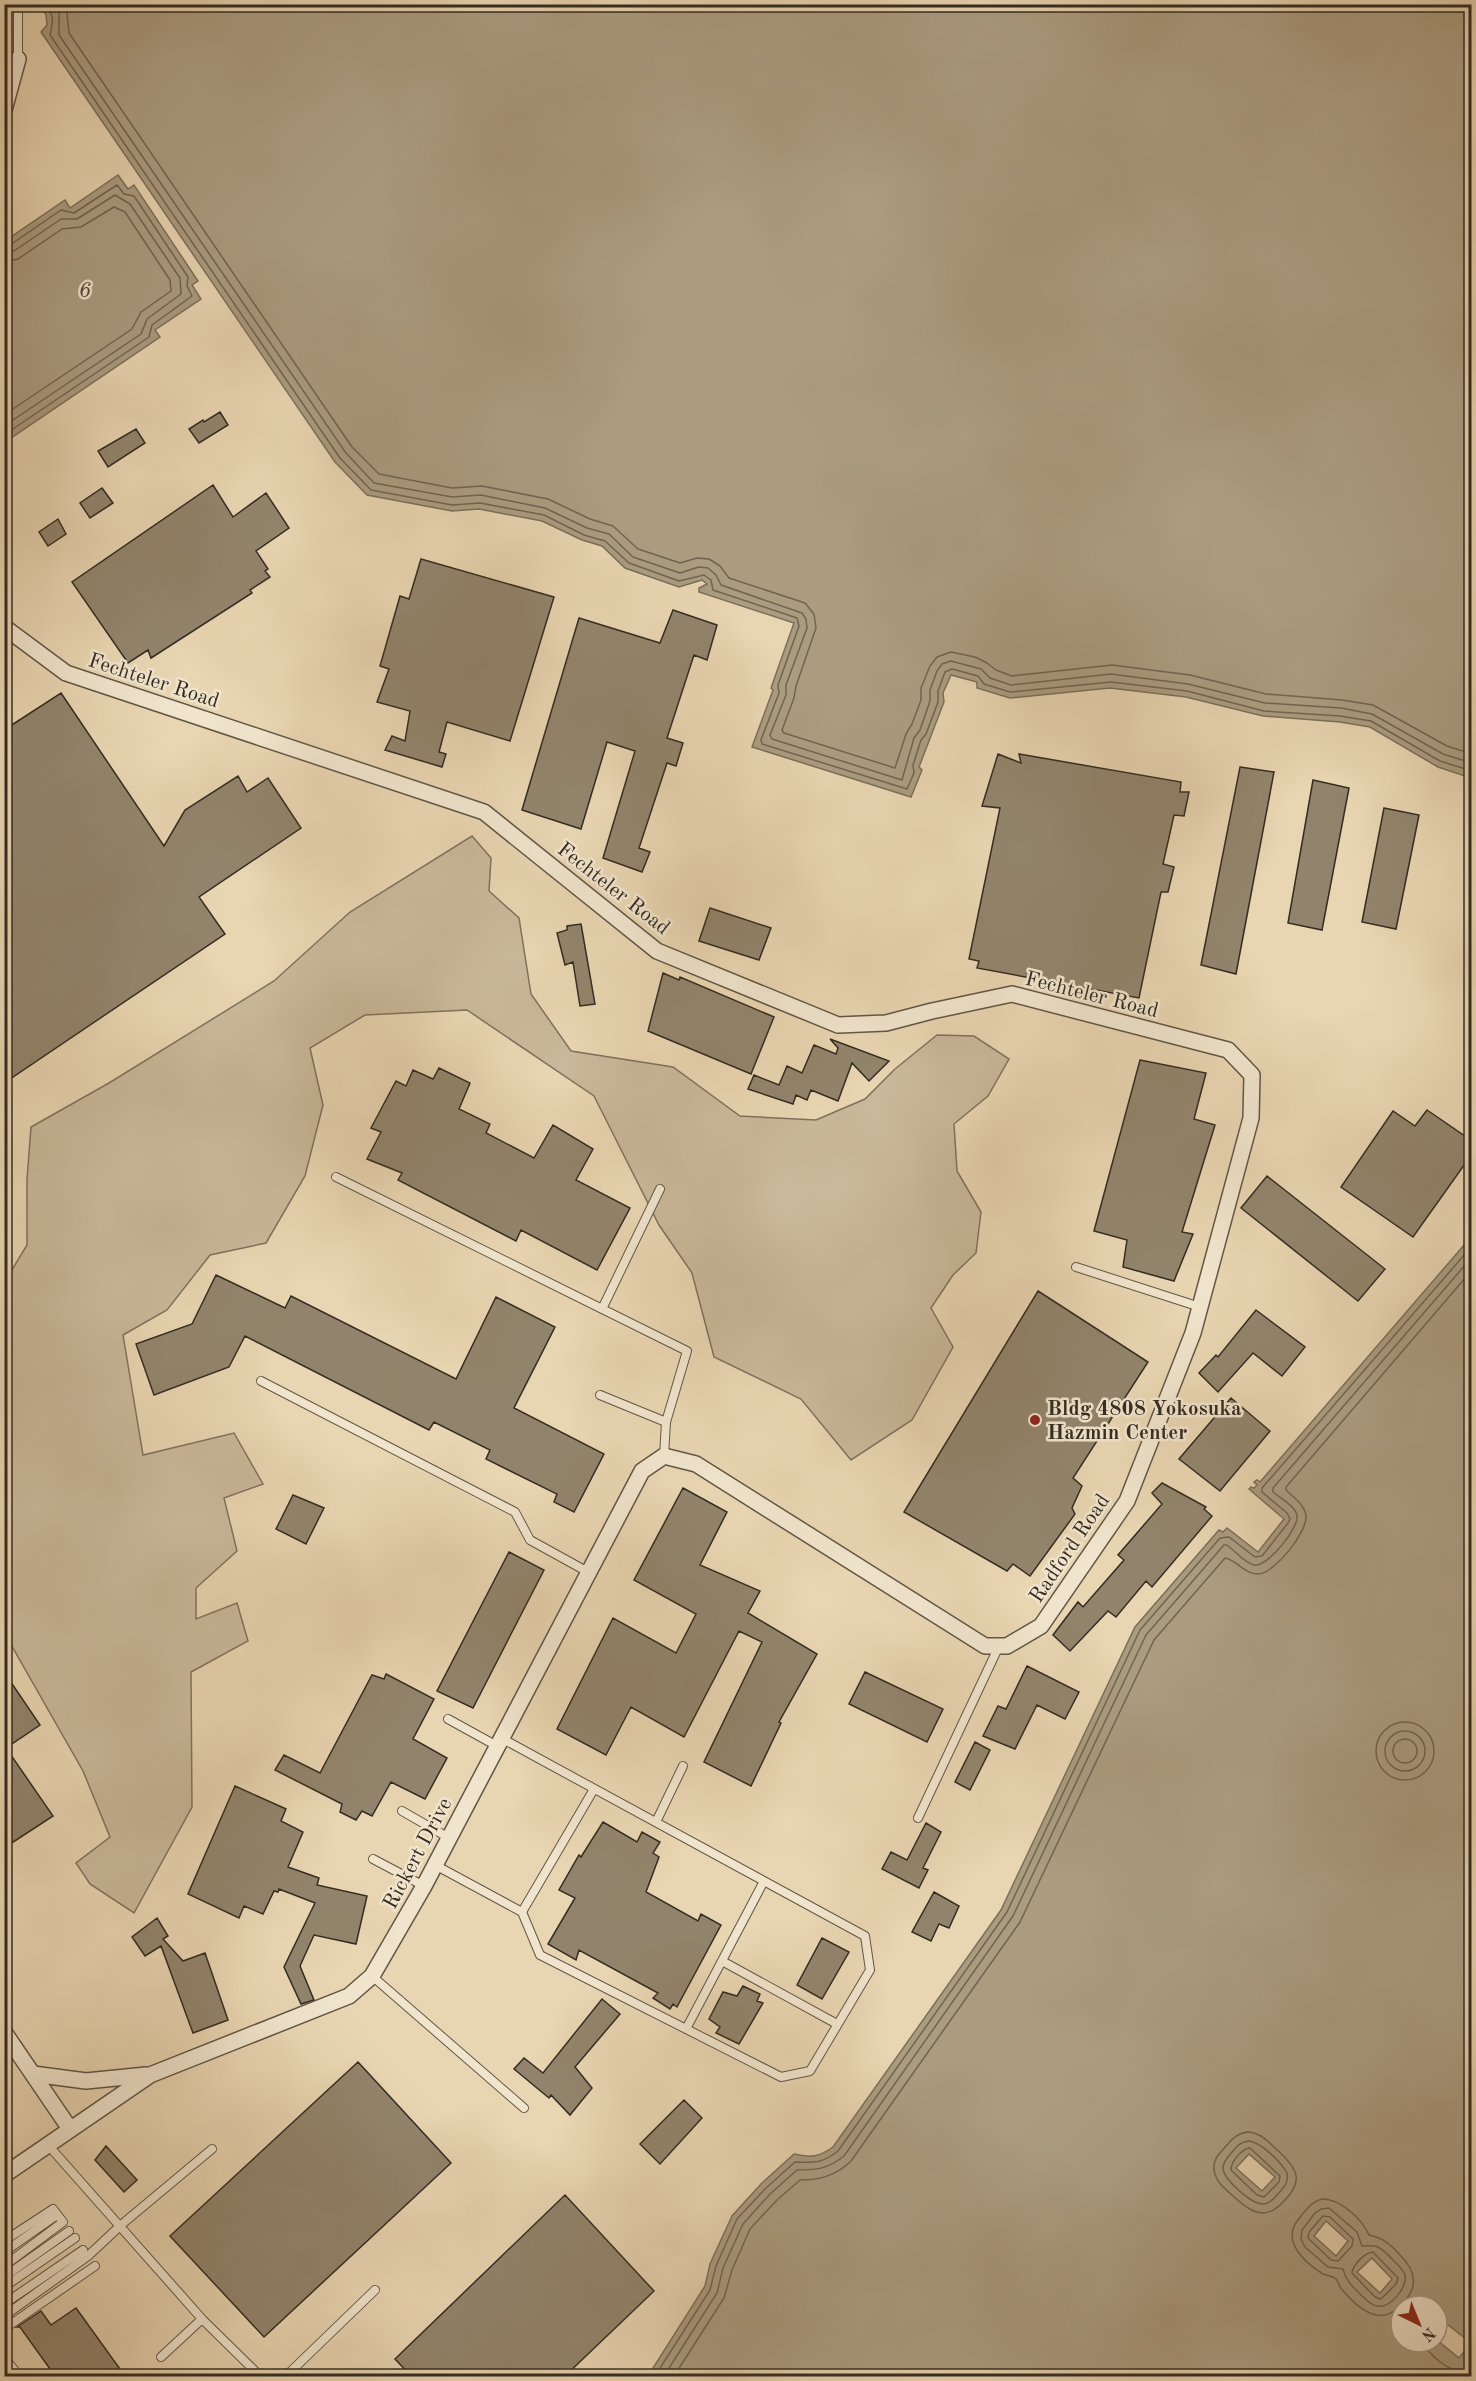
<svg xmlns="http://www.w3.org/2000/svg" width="1476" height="2381" font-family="'Old Standard TT',serif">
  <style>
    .green { fill: #c9b899; stroke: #7e725e; stroke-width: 1.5 }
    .water { fill: #ab9c80; stroke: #7b6f5a; stroke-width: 1.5; fill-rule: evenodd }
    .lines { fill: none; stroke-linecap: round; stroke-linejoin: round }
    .shore { stroke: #706451; stroke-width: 1.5 }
    .building { fill: #92846c; stroke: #342c22; stroke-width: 1.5 }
    .service-casing { stroke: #615646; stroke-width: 10 }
    .minor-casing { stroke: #615646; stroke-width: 18 }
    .service { stroke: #f0e4cc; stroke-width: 8 }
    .minor { stroke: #f0e4cc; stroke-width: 15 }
    .poi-dot { fill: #8f2418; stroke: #f0e4cc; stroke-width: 2 }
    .labels { text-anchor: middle; stroke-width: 5; stroke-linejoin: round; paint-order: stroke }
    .street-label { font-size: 21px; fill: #342c22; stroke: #f0e4cc }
    .poi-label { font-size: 21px; font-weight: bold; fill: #342c22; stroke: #f0e4cc; text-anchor: start }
    .water-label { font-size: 22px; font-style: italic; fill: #52483a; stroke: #f0e4cc }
  </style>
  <rect width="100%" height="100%" fill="#e8d5b1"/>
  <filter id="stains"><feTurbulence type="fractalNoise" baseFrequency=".00333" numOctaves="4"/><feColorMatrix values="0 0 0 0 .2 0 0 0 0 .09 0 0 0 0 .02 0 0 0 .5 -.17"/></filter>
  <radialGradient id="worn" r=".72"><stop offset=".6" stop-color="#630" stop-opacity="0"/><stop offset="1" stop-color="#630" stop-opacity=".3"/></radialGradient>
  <path class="green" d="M472,836L491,858L489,891L519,918L531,994L571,1051L673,1067L740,1116L816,1120L865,1099L895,1069L937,1035L974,1036L1009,1059L988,1096L954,1124L957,1171L981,1212L976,1253L953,1275L931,1308L953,1347L912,1420L851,1460L801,1399L714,1357L692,1273L659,1225L594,1096L467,1010L365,1015L310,1048L323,1105L305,1176L266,1243L210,1255L167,1310L123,1335L143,1455L234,1433L263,1484L224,1498L237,1551L196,1588V1619L237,1603L248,1641L191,1672L192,1807L134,1913L90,1884L76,1863L110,1837L83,1771L5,1634L4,1283L27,1245V1179L31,1127L109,1083L274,981L350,912Z"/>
  <path class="water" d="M39,5H1471V778L1438,767L1370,727L1340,722L1263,716L1186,697L1110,688L1010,698L977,688V682L951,675L943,693L944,702L919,767L922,770L911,797L752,747L773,690L771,688L794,623L699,592V588L707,584L702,580L679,587L625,568L602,546L582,540L542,521L479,509L452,511L367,495L335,462L41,32L47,25L46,14L38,7Z
    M118,175L128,189L134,185L198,281L192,285L201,299L155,330L160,337L5,442V241L65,200L70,208Z
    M1471,1237V2376H648L705,2286L710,2264L732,2216L761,2184L794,2154C811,2158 819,2157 833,2147L1001,1910L1135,1627L1219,1530L1223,1532L1227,1528L1258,1552L1284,1519L1249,1489L1251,1487L1254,1488L1257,1485L1254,1482L1257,1480L1260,1482ZM1249,2154L1275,2177L1262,2191L1236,2168ZM1326,2221L1348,2241L1336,2256L1314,2236ZM1372,2258L1392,2279L1380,2293L1357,2272ZM1401,2306H1437V2327L1443,2321L1471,2343L1459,2358L1437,2340V2342H1401Z"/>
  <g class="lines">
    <path class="shore" d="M45,4C55,15 53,23 50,35L340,458L371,490L452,505L480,503L544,515L584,535L605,541L629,563L679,581L704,575L711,580L713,590L797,618L799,626L778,685L779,693L761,740L762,744L907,789L914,773L913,765L921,740L926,734L938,702V691L945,672L952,669L978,676L984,684L1010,692L1111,682L1187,691L1264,711L1340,716L1371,721L1440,761L1472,771
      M55,4L59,13V35L346,453L374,483L452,497L481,495L545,508L587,528L609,534L633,557L680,573L699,567L708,568L716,575L721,585L802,613L806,619L807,628L786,685V695L770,735L772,739L902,780L914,738L920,730L930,701V690L937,671L942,664L951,661L981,669L990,678L1011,685L1111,674L1188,684L1265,703L1341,708L1372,714L1443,754L1472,763
      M66,4L69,33L352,447L379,474L452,488L482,486L548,499L590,519L613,526L638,549L680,563L697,558L709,559L720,566L729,578L805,603L814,614L816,628L796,686L794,698L782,730L784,733L895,768L906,734L912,724L921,700V688L930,666L937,657L951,652L975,657L987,663L996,670L1012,676L1112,665L1190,675L1266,694L1342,700L1373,705L1447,746L1472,754
      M4,246L10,245L61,210L74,213L117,185L124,194L134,196L188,277L187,286L192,296L152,325L149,337L4,435
      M4,253L14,251L61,219H77L115,195L130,204L180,278L181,294L147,319L141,334L4,426
      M4,262L18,259L62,229L81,227L114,207L125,212L170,280L171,291L141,312L132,329L4,415
      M1376 1751a29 29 0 1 1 58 0a29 29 0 1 1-58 0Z
      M1385 1751a20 20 0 1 1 40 0a20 20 0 1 1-40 0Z
      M1393 1751a12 12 0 1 1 24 0a12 12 0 1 1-24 0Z
      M1248,2132C1260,2133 1267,2140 1275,2148C1300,2170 1305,2182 1279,2206C1261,2222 1245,2207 1232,2195C1224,2188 1215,2181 1214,2169C1213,2159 1220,2153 1226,2146C1233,2138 1238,2133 1248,2132Z
      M1249,2141C1262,2143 1281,2162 1287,2173C1289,2183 1284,2187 1278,2194C1274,2199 1269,2204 1263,2204C1252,2205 1222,2178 1223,2167C1224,2160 1229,2156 1233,2151C1238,2145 1241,2142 1249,2141Z
      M1250,2148L1280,2176L1279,2182L1264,2197L1257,2195L1231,2170C1231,2162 1241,2149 1250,2148Z
      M1322,2199C1341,2199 1362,2219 1369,2235C1383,2238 1390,2244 1399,2254C1420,2274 1418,2293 1394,2311C1374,2325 1352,2302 1340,2287C1339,2284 1338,2281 1336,2279C1333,2276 1327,2276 1323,2274C1305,2263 1281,2241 1298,2220C1305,2211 1311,2202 1322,2199Z
      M1329,2208L1357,2232L1362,2246C1380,2245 1380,2247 1393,2260C1397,2264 1403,2269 1405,2275C1408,2287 1390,2309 1377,2306C1369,2305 1364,2297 1358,2292C1350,2284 1346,2280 1343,2269L1328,2267L1305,2247L1301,2239L1302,2230L1315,2213L1321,2209Z
      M1323,2216L1330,2217L1353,2239L1352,2246L1338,2261L1331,2260L1308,2238L1309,2232Z
      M1373,2252L1398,2278L1396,2284L1381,2299L1375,2297L1352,2273C1353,2265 1364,2253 1373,2252Z
      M1424,2342C1428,2355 1449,2372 1463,2371L1472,2364
      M655,2376L710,2290L716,2266L737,2219L765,2189L795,2162C816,2162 819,2165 838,2151L1007,1912L1140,1630L1220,1538L1229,1537L1255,1557L1262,1556L1288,1523L1290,1519L1287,1513L1262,1492V1488L1472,1246
      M664,2376L717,2293L723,2268L743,2224L770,2194L797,2170C816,2170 828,2169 844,2156L1013,1916L1146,1635L1224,1545H1227C1235,1551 1245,1563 1254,1565C1267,1568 1300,1527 1297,1515C1294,1505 1280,1498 1273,1492V1488L1472,1257
      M674,2376L724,2298L732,2270L750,2229L777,2200L800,2180C819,2180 836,2176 851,2161L1020,1922L1154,1640L1225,1558C1237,1560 1244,1574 1258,1574C1274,1574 1308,1532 1306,1515C1304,1504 1294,1498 1286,1490V1487L1472,1270"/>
  </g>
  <path class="building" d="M220,412L228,425L199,443L189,429L203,420L204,422Z
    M136,429L145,443L108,467L98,451Z
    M213,485L233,517L266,493L289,528L256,551L268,569L265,571L270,577L250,590L252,593L151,658L148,650L128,663L72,582Z
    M102,488L113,503L90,518L80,503Z
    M58,519L66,534L48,546L39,532Z
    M421,559L554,597L510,741L447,722L439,752L446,754L442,767L385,750L392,736L405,741L410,711L377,702L389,669L380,666L400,596L409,599Z
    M673,610L717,625L707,660L694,655L667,738L683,743L676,766L667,763L639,848L650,852L642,872L603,858L635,751L607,742L581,829L522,810L579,618L660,643Z
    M61,693L164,846L185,810L238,776L247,792L268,778L301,828L199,897L225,934L4,1083V730Z
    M998,754L1021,763L1019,754L1181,782L1180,792H1189L1184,816L1174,815L1163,864L1174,867L1168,892H1161L1139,998L977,968L979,961L969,959L1000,808L982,806Z
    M1240,767L1274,772L1236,974L1201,965Z
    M1313,780L1349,788L1322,930L1288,923Z
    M1384,808L1419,815L1396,929L1362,922Z
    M710,908L771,928L759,960L699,941Z
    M581,924L595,1004L580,1006L573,962L565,965L557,933L567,930V926Z
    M663,973L679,980L680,977L774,1017L751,1074L648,1031Z
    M830,1039L889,1061L869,1081L852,1063L838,1101L811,1090L807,1100L796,1095L793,1104L748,1089L754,1075L779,1085L787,1066L802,1073L814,1045L836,1054L838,1048Z
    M1140,1060L1206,1073L1194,1119L1215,1125L1182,1232L1193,1234L1174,1281L1123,1267L1127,1240L1094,1231Z
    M439,1068L470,1083L459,1109L490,1124L486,1133L534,1158L553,1125L593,1149L576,1180L630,1208L597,1270L521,1230L516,1241L398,1180L402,1173L367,1159L381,1132L371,1128L396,1081L406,1086L413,1070L433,1079Z
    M1427,1110L1472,1141V1154L1413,1237L1341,1187L1393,1111L1415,1126Z
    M1267,1176L1385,1269L1358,1301L1241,1208Z
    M216,1275L285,1308L291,1296L456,1379L496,1297L555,1327L514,1408L604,1454L574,1512L554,1502L557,1494L486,1459L490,1450L434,1422L429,1430L245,1336L229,1367L154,1395L136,1344L192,1324Z
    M1038,1291L1148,1362L1073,1478L1082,1486L1072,1508L1075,1514L1030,1576L1013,1564L1007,1571L904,1512Z
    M1256,1310L1305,1347L1282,1376L1253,1353L1218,1392L1199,1373L1216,1355L1218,1357Z
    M1231,1398L1270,1431L1220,1491L1179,1459Z
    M1162,1483L1206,1507L1204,1509L1212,1516L1152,1587L1146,1581L1116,1617L1108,1611L1070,1651L1053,1635L1078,1602L1083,1607L1124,1560L1118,1555L1162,1504L1152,1493Z
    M683,1488L727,1512L700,1565L760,1591L748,1613L817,1654L779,1722L781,1723L751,1786L704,1762L762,1642L739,1631L684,1737L631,1707L606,1755L557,1729L613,1618L676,1653L696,1614L634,1580Z
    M293,1495L324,1508L306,1544L276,1529Z
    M509,1552L544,1570L473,1708L437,1691Z
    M1027,1666L1079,1692L1065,1719L1037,1705L1015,1749L983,1736L998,1706L1006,1709Z
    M4,1672L40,1725L6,1748L53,1816L4,1848Z
    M865,1672L943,1709L927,1742L849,1704Z
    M386,1674L434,1699L413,1739L447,1758L425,1799L391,1782L372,1816L362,1811L356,1820L340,1812L342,1804L275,1770L284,1755L320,1773L372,1675L384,1679Z
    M975,1742L990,1750L970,1790L955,1782Z
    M235,1786L286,1809L281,1821L303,1832L288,1867L319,1878L317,1885L367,1896L356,1944L314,1935L300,1966L314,2000L301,2004L284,1967L315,1903L279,1889L278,1892L274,1891L263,1914L244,1906L239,1918L188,1894Z
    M603,1822L637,1842L642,1832L660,1842L653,1853L659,1857L646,1892L698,1921L701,1914L721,1925L677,2007L673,2004L670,2009L653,1998L658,1993L579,1950L576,1960L548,1944L575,1898L559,1890L579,1855L581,1857Z
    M926,1823L941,1832L923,1868L928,1870L919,1888L882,1869L891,1852L907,1860Z
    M934,1892L959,1906L949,1928L939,1924L931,1941L912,1932Z
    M157,1918L168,1936L163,1939L183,1961L205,1953L228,2020L193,2033L161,1946L145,1956L132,1937Z
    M822,1938L849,1952L822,1999L797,1985Z
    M743,1986L760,1994L757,2001L763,2003L739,2044L716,2033L720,2027L709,2019L723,1992L737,1996Z
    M602,1999L620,2014L575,2067L592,2088L570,2115L551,2095L549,2098L514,2069L524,2058L543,2073Z
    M358,2062L451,2163L264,2337L170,2236Z
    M684,2100L702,2118L660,2164L640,2144Z
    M106,2146L137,2180L124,2192L95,2160Z
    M565,2195L654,2291L565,2376H411L395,2359Z
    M76,2308L125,2376H55L20,2327H17L41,2311L51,2325Z"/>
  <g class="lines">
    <defs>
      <path id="service" d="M18,4V59
        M336,1177L687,1351L666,1422L664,1456
        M1076,1267L1200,1307
        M602,1309L660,1189
        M261,1381L515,1512L530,1540L588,1572
        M600,1395L666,1422
        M448,1719L497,1746
        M402,1811L449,1838
        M918,1818L999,1646
        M656,1822L683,1766
        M373,1859L424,1886
        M435,1865L522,1912L540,1955L781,2077L810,2071L870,1970L865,1936L501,1738
        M522,1912L594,1789
        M722,1961L837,2024
        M372,1976L524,2108
        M686,2029L764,1881
        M48,2145L202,2319L161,2357
        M4,2241L53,2209L63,2222L4,2266
        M4,2252L57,2215
        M4,2277L69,2231
        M4,2287L75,2238
        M4,2304L83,2250
        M4,2316L88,2256L121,2225L212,2149
        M202,2319L260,2376
        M4,2329L95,2266
        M4,2357L19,2376
        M286,2376L375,2290"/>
      <path id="minor" d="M4,110L18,59
        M4,627L66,673L484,812L657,951L838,1025L886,1023L932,1011L1012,994L1228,1050L1252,1075L1251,1118L1193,1333L1127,1501L1041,1626L1007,1646H985L696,1464L664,1456L642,1471L424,1886L372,1976L349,1996L150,2075L4,2175
        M4,2032L70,2129
        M33,2074L86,2081L146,2075"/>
    </defs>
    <use href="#service" class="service-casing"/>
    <use href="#minor" class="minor-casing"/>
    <use href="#service" class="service"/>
    <use href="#minor" class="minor"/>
  </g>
  <circle class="poi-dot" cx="1035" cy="1420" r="6"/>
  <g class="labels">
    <g class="street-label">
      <text transform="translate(154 680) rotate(18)" y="7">Fechteler Road</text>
      <text transform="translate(614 888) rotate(38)" y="7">Fechteler Road</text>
      <text transform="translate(1092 994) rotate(14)" y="7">Fechteler Road</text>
      <text transform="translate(1069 1548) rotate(-56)" y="7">Radford Road</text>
      <text transform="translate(417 1853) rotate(-62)" y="7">Rickert Drive</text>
    </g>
    <g class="poi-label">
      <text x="1047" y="1415">Bldg 4808 Yokosuka<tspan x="1047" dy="24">Hazmin Center</tspan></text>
    </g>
    <g class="water-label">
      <text x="85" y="297">6</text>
    </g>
  </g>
  <rect width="1476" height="2381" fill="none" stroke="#e8d5b1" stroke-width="24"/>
  <rect x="6" y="6" width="1464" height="2369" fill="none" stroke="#342c22" stroke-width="3"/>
  <rect x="12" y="12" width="1452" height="2357" fill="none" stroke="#342c22" stroke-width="1.5"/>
  <g transform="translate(1419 2324) rotate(137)"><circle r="28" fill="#f0e4cc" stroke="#a59a88" stroke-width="1.5"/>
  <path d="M0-4.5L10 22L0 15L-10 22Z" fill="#8f2418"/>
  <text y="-9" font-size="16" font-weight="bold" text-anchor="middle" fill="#342c22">N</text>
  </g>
  <rect width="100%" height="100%" filter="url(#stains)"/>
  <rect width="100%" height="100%" fill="url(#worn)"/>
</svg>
